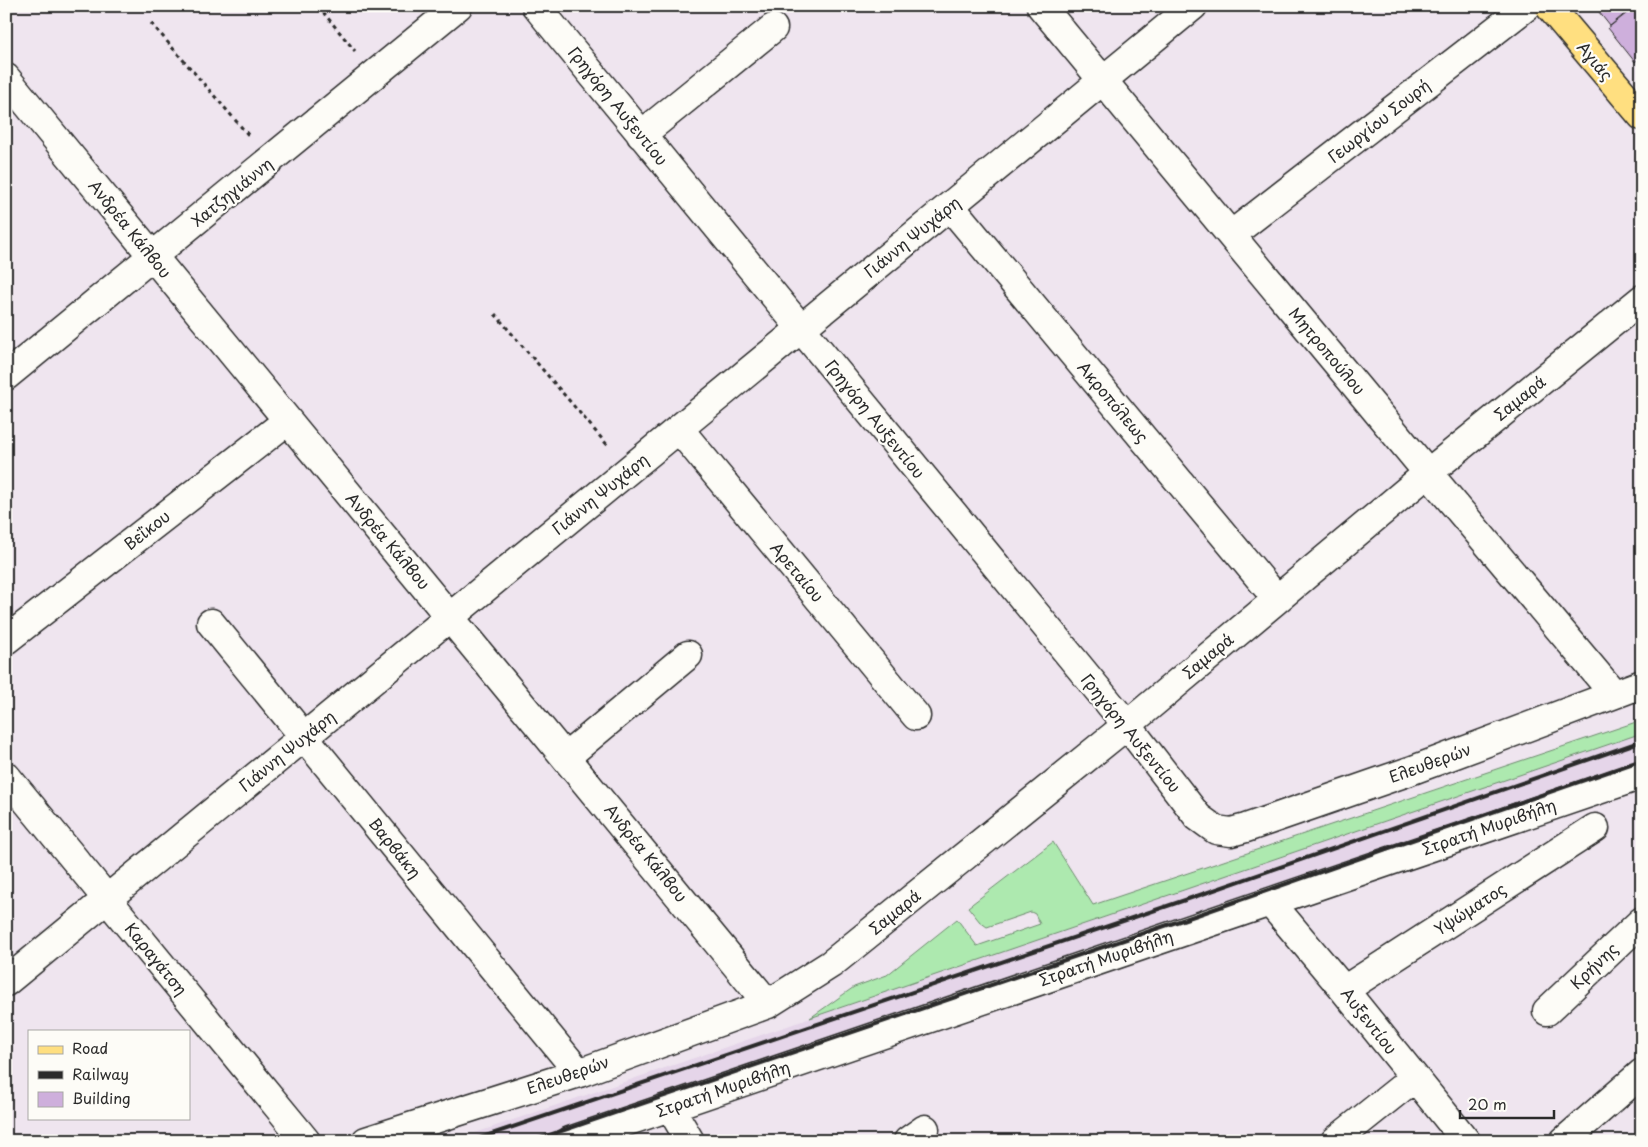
<svg xmlns="http://www.w3.org/2000/svg" width="1648" height="1147" font-family="'Playpen Sans',sans-serif">
  <style>
    .built { fill: #e5d5e9 }
    .grass { fill: #ade9af; stroke: #6c8a6d }
    .building { fill: #ceafdc; stroke: #2b2b2b }
    .lines { fill: none; stroke-linecap: round; stroke-linejoin: round }
    .minor-casing { stroke: #2b2b2b; stroke-width: 31 }
    .major-casing { stroke: #2b2b2b; stroke-width: 31 }
    .path { stroke: #2b2b2b; stroke-width: 3; stroke-dasharray: 4 4; stroke-linecap: butt }
    .minor { stroke: #fdfcf7; stroke-width: 28 }
    .major { stroke: #ffdf80; stroke-width: 28 }
    .rail { stroke: #2b2b2b; stroke-width: 4 }
    .labels { text-anchor: middle; stroke-width: 4.5; stroke-linejoin: round; paint-order: stroke }
    .street-label { font-size: 16px; fill: #2b2b2b; stroke: #fdfcf7 }
  </style>
  <rect width="100%" height="100%" fill="#efe5ef"/>
  <filter id="ink" filterUnits="userSpaceOnUse"><feTurbulence type="fractalNoise" baseFrequency=".02" numOctaves="2"/><feDisplacementMap in="SourceGraphic" scale="10" xChannelSelector="R" yChannelSelector="G"/><feConvolveMatrix kernelMatrix="1 2 1 2 8 2 1 2 1" color-interpolation-filters="sRGB"/></filter>
  <g filter="url(#ink)">
    <path class="built" d="M1642,733V785L595,1141H452Z"/>
    <path class="grass" d="M1642,720V733L810,1018L854,987L887,975L957,919L977,946L1040,924L1035,914L1031,912L987,927L980,922L968,907L1053,842L1093,905Z"/>
    <path class="building" d="M1597,6H1634L1610,26L1595,7Z
      M1636,6H1642V56L1635,62L1608,28Z"/>
    <g class="lines">
      <defs>
        <path id="minor" d="M536,6L1127,725L1198,817L1216,830L1231,832L1246,828L1410,771L1642,684
          M1041,6L1428,473L1614,694
          M6,78C260,387 516,694 768,1004
          M641,135L773,28
          M950,206L1277,599
          M1231,235L1527,6
          M6,376L458,6
          M679,429L916,716
          M211,623L579,1073
          M6,640L287,421
          M567,756L688,655
          M6,776L306,1141
          M1270,902L1344,990L1466,1141
          M6,982L1193,6
          M1344,990L1595,828
          M1547,1011L1642,921
          M670,1107L690,1141
          M366,1141L579,1073L768,1004L831,964L1127,725L1428,473L1642,299
          M570,1141L1642,775
          M908,1141L925,1129
          M1335,1141L1414,1078
          M1564,1141L1642,1073"/>
        <path id="major" d="M1549,6L1642,116"/>
      </defs>
      <use href="#minor" class="minor-casing"/>
      <use href="#major" class="major-casing"/>
      <path class="path" d="M318,6L355,51
        M151,23L250,137
        M495,314L609,447"/>
      <use href="#minor" class="minor"/>
      <use href="#major" class="major"/>
      <path class="rail" d="M471,1141L1194,897L1642,741
        M532,1141L1200,914L1642,760"/>
    </g>
  </g>
  <g class="labels">
    <g class="street-label">
      <text transform="translate(1595 61) rotate(50)" y="6">Αγιάς</text>
      <text transform="translate(618 106) rotate(51)" y="6">Γρηγόρη Αυξεντίου</text>
      <text transform="translate(1379 121) rotate(-38)" y="6">Γεωργίου Σουρή</text>
      <text transform="translate(232 192) rotate(-39)" y="6">Χατζηγιάννη</text>
      <text transform="translate(130 229) rotate(51)" y="6">Ανδρέα Κάλβου</text>
      <text transform="translate(912 237) rotate(-39)" y="6">Γιάννη Ψυχάρη</text>
      <text transform="translate(1327 351) rotate(50)" y="6">Μητροπούλου</text>
      <text transform="translate(1520 398) rotate(-39)" y="6">Σαμαρά</text>
      <text transform="translate(1113 402) rotate(50)" y="6">Ακροπόλεως</text>
      <text transform="translate(875 419) rotate(51)" y="6">Γρηγόρη Αυξεντίου</text>
      <text transform="translate(600 494) rotate(-39)" y="6">Γιάννη Ψυχάρη</text>
      <text transform="translate(147 530) rotate(-38)" y="6">Βεΐκου</text>
      <text transform="translate(388 541) rotate(50)" y="6">Ανδρέα Κάλβου</text>
      <text transform="translate(797 572) rotate(50)" y="6">Αρεταίου</text>
      <text transform="translate(1208 656) rotate(-40)" y="6">Σαμαρά</text>
      <text transform="translate(1131 733) rotate(51)" y="6">Γρηγόρη Αυξεντίου</text>
      <text transform="translate(287 751) rotate(-39)" y="6">Γιάννη Ψυχάρη</text>
      <text transform="translate(1430 763) rotate(-20)" y="6">Ελευθερών</text>
      <text transform="translate(1489 827) rotate(-19)" y="6">Στρατή Μυριβήλη</text>
      <text transform="translate(395 848) rotate(51)" y="6">Βαρβάκη</text>
      <text transform="translate(646 853) rotate(51)" y="6">Ανδρέα Κάλβου</text>
      <text transform="translate(1470 909) rotate(-33)" y="6">Υψώματος</text>
      <text transform="translate(895 912) rotate(-39)" y="6">Σαμαρά</text>
      <text transform="translate(1106 958) rotate(-19)" y="6">Στρατή Μυριβήλη</text>
      <text transform="translate(156 959) rotate(51)" y="6">Καραγάτση</text>
      <text transform="translate(1594 966) rotate(-44)" y="6">Κρήνης</text>
      <text transform="translate(1369 1021) rotate(52)" y="6">Αυξεντίου</text>
      <text transform="translate(568 1075) rotate(-19)" y="6">Ελευθερών</text>
      <text transform="translate(723 1089) rotate(-19)" y="6">Στρατή Μυριβήλη</text>
    </g>
  </g>
  <rect width="1648" height="1147" fill="none" stroke="#fdfcf7" stroke-width="25"/>
  <rect x="12" y="12" width="1623" height="1122" fill="none" stroke="#2b2b2b" stroke-width="2" filter="url(#ink)"/>
  <rect x="28" y="1030" width="162" height="90" fill="#fdfcf7" stroke="#a9a8a5"/>
  <rect x="38" y="1046" width="25" height="8" fill="#ffdf80" stroke="#a9a8a5"/>
  <text x="72" y="1054" font-size="15" fill="#2b2b2b">Road</text>
  <rect x="38" y="1071" width="25" height="8" fill="#2b2b2b" stroke="#a9a8a5"/>
  <text x="72" y="1080" font-size="15" fill="#2b2b2b">Railway</text>
  <rect x="38" y="1092" width="25" height="15" fill="#ceafdc" stroke="#a9a8a5"/>
  <text x="72" y="1104" font-size="15" fill="#2b2b2b">Building</text>
  <path d="M1460 1110v8h94v-8" fill="none" stroke="#2b2b2b" stroke-width="2.5"/>
  <text x="1468" y="1110" font-size="15" fill="#2b2b2b" stroke="#fdfcf7" stroke-width="4" paint-order="stroke">20 m</text>
</svg>
